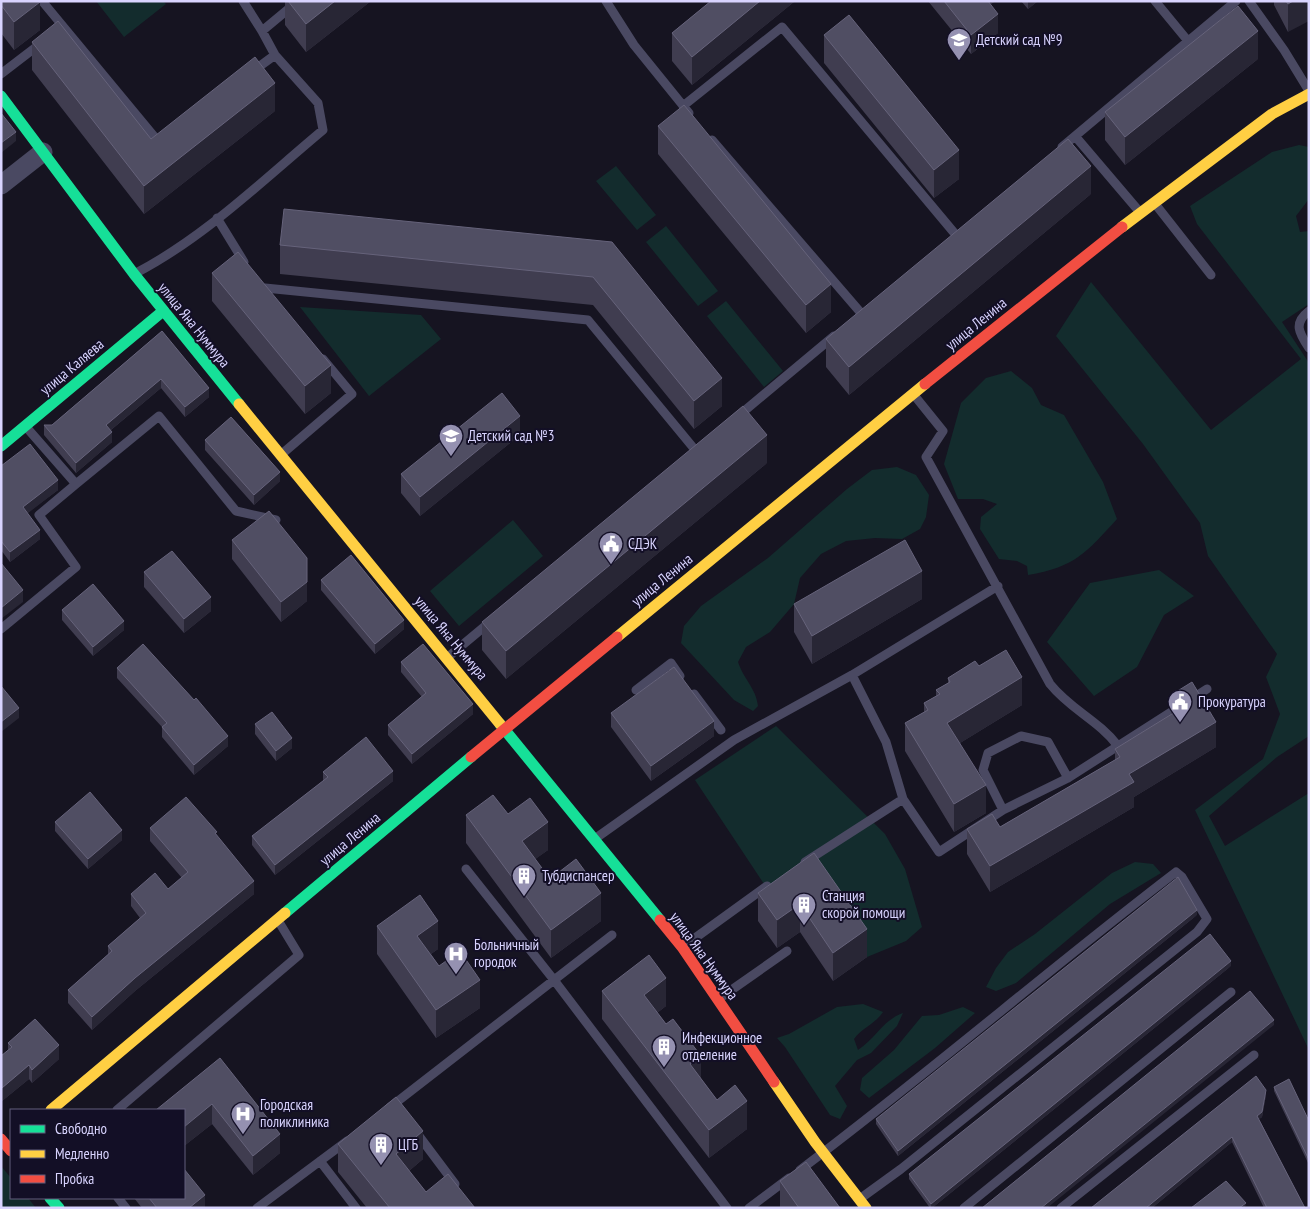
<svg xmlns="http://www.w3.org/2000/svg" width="1310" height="1209" font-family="'PT Sans Narrow',sans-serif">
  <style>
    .green { fill: #132c2d }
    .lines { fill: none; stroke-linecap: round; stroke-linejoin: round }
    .lane { stroke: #4a4962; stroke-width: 9 }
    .street { stroke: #4a4962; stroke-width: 19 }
    .fast { stroke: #16e098; stroke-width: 11 }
    .slow { stroke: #ffcf43; stroke-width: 11 }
    .jam { stroke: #f24e42; stroke-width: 11 }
    .wall { fill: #403d50 }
    .shaded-wall { fill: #282635 }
    .building { fill: #504e63; stroke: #66637b }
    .labels { text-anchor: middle; stroke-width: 4; stroke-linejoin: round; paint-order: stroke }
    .poi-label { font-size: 15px; fill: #d9d4ff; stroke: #130f26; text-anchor: start }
    .street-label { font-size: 15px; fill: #d9d4ff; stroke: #130f26 }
  </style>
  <rect width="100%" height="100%" fill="#161421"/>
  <path class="green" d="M96,1H163L166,4L124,37Z
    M1299,145L1309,147V199L1296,216L1300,232L1309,231V304L1282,322L1309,363V736L1277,757L1209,816L1225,846L1309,793V1050L1195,810L1263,759L1280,714L1266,677L1277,654L1208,556L1200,523L1143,444L1056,336L1091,282L1211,430L1301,359L1197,224L1190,206L1272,152Z
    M616,166L656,215L637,230L596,181Z
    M666,226L718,291L698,306L646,242Z
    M726,301L783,371L764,387L707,316Z
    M300,307L421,315L441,339L369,396Z
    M1011,371L1032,388L1041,405L1064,415L1103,482L1117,519C1086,553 1075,567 1028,575L1027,566L1017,561L999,559L980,529L981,517L997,504L983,499H958L944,464L961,403L986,378Z
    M897,467L916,475L929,495L926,517L920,529L902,539L875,538L846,541L821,554L800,578L794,604L770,632L746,647L738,662C744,680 756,688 758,706L753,711L734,700L681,643L684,626L701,606L768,558L847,489L872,470Z
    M513,520L543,556L459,626L430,591Z
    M1159,570L1194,596L1164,615L1137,667L1094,696L1047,642L1090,583Z
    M776,726L885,834L905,869L922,927L906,941L867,957L766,887L695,780Z
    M1135,862L1153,864L1161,873L1110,904L1016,983L996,991L986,987L996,968L1008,952L1035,934L1112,873Z
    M863,1004L883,1012C875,1024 862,1028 854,1039L858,1050C875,1039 884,1019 903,1013L897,1026L871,1053L857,1060L835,1086L847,1106L840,1119L830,1115L785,1047L777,1038L789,1034L837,1007Z
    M963,1007L975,1013L935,1048L869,1098L860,1090L862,1078L894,1050L922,1016L939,1015Z
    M1,1166L11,1178V1198H28L36,1208H1Z"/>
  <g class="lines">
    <path class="lane" d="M42,1L158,141L162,138
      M243,1L262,31
      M606,1L634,45L689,113
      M1155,1L1188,41
      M1249,1L1284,50L1309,91
      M253,71L275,55
      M1,74L40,44
      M683,106L782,27L956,235
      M1075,136L1138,210
      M712,140L861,313
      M1062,147L1236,1
      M1156,205L1211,275
      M217,218L244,262
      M136,273C205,237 263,180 323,130L318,103L275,55L262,31L298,1
      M265,288L588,320L696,451
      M1309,311C1293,323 1299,333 1309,348
      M914,395L943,431L926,457L1050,684C1071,710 1098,720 1118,746
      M737,417L834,336
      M283,453L352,394L323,359
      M76,484L159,416L236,511L276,520
      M1,629L76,567L39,515L76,484L27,428
      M448,657L490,622
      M636,690L671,663L680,676
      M694,694L721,730
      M903,799L939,852L1003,810L1068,778L1207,689
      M1003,810L983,770L988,753L1021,736L1048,742L1068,778
      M596,838L734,740L852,675L998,586
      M805,862L903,799L886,742L852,675
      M466,869L554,980L727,1208
      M684,946L767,886
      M720,998L787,951
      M389,1108L612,935
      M117,1110L299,955L279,922
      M416,1132L455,1184
      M320,1161L356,1208
      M800,1170C928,1074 1049,969 1176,872L1182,877L1207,919L1197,932L901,1169L861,1198
      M118,1198L126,1208
      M257,1208L347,1141
      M749,1208L789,1178
      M964,1208L1231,992
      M1061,1208L1254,1055"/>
    <path class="street" d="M1,185L43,152"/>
    <path class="fast" d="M1,96L134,274L239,404
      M1,446L163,311
      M500,724L660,920
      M285,913L471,757
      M50,1198L59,1208"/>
    <path class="slow" d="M1122,227L1272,114L1309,94
      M239,404L500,724
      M617,637L925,384
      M774,1082L815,1142L866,1208
      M51,1110L285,913"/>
    <path class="jam" d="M925,384L1122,227
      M471,757L617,637
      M660,920L682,947L774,1082
      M1,1139L11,1151"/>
  </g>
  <path class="wall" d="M1,1L40,30L14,50L1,33Z
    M285,1H371L306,52L285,25Z
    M711,1H795L692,85L672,61V33Z
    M928,1H995L990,5L998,33L971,54Z
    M1021,1H1038L1028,9Z
    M1274,1H1309L1288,32L1274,5Z
    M824,35L959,179L934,198L824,63Z
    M32,42L151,139L275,111L144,214L32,70Z
    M1258,59L1125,165L1105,140V112Z
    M658,126L831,312L806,333L658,154Z
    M1091,194L849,395L826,367V339Z
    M612,242L722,406L694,429L593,305L280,274V245Z
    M212,273L331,393L305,414L212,301Z
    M162,331L209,397L185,417L161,388L111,430L112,442L76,473L44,435V425H52Z
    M520,435L420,516L401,493V474Z
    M205,440L280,481L254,505L205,450Z
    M767,463L506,679L482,650V622Z
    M1,466L58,490L27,513L40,539L10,562L1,550Z
    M232,540L307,601L281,622L232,559Z
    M144,572L211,611L184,633L144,587Z
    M321,580L404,629L375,654L321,590Z
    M922,599L812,664L794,632V604Z
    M62,610L124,630L93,656L62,620Z
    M401,662L473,714L412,764L388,735V725L422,697L401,672Z
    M979,666L1022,705L960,743L986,813L954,832L905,751V723L924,712V703L936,696V690L948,683V678Z
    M117,668L228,746L194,775L162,737V727L117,678Z
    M1171,695L1216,747L1134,797V807L990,892L967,854V829L1000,827L1115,760V749L1171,714Z
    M611,713L714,736L651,781L611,727Z
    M255,724L292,748L276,761L255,734Z
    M323,772L393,781L275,875L252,845V836L323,781Z
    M508,814L548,850L535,859L550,879L601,921L551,958L466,843V815Z
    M55,822L122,840L88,869L55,831Z
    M150,828L217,836L254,894L135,991L92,1030L68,1003V990L108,955V946L140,918L131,906V894L168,889L182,878L150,841Z
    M814,853L867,957L833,981L800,932L777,948L758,921V893Z
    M1197,915L898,1156L876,1124V1119Z
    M377,926L438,949L431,954L439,966L480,1008L436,1038L377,954Z
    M1231,966L932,1208H930L909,1179V1174Z
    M602,991L666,1006L657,1013L666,1024L701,1079L717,1100L747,1129L709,1158L602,1019Z
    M8,1043L59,1059L32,1083L29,1079L2,1101L1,1056L8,1050Z
    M220,1058L280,1153L253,1175L212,1124L184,1146Z
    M1274,1087L1309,1121V1165L1274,1091Z
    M1266,1095L1262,1117L1259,1119L1305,1208H1264L1232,1142L1152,1208H1091Z
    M338,1144L423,1159L409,1171L426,1192L475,1208H367L338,1172Z
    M780,1181L840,1208H780Z
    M134,1198H184L205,1208H142Z"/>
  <path class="shaded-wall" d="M335,1H371L306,52V24Z
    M760,1H795L692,85V57Z
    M981,1H995L981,12Z
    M1028,1H1038L1028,9Z
    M1293,1H1309V21L1288,32V4Z
    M40,2V30L14,50V22Z
    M998,14V33L971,54V35Z
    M1258,31V59L1125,165V137Z
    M275,83V111L144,214V186Z
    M16,132V141L1,153V143Z
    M959,150V179L934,198V170Z
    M1091,166V194L849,395V367Z
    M831,284V312L806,333V305Z
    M331,365V393L305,414V386Z
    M722,378V406L694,429V401Z
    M161,379V388L106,434V425Z
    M209,388V397L185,417V407Z
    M520,416V435L420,516V497Z
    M112,432V442L76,473V463Z
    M767,435V463L506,679V651Z
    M280,472V481L254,505V495Z
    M58,480V490L23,517V507Z
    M40,530V539L10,562V552Z
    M922,571V599L812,664V636Z
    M307,582V601L281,622V602Z
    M23,590V602L1,619V608Z
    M211,597V611L184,633V619Z
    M404,620V629L375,654V644Z
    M124,621V630L93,656V647Z
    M1022,677V705L947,751V723Z
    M473,704V714L412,764V754Z
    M19,708V718L1,732V722Z
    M714,721V736L651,781V766Z
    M1216,722V747L1134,797V807L990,892V866L1129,774Z
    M228,736V746L194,775V765Z
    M292,738V748L276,761V751Z
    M393,771V781L275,875V865Z
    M986,785V813L954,832V804Z
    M548,822V850L522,869V841Z
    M122,830V840L88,869V859Z
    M254,881V894L135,991L92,1030V1017L135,978Z
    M601,893V921L551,958V930Z
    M800,904V932L777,948V920Z
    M1197,910V915L898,1156V1151Z
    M438,921V949L417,964V936Z
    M867,929V957L833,981V953Z
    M1231,961V966L932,1208H931V1204Z
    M666,978V1006L644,1023V995Z
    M480,980V1008L436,1038V1010Z
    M1274,1020V1025L1047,1208H1041Z
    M59,1045V1059L32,1083V1070Z
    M701,1056V1084L690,1064Z
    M29,1065V1079L2,1101V1088Z
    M1266,1090V1095L1262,1117L1257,1121V1116Z
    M747,1101V1129L709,1158V1130Z
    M212,1104V1124L184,1146V1127Z
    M423,1131V1159L396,1182V1154Z
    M280,1134V1153L253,1175V1156Z
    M1232,1137V1142L1152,1208H1146Z
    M205,1195V1208H189Z
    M1246,1203L1245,1208H1239Z"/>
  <path class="building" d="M1,1H40V2L14,22L1,5Z
    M288,1H335L306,24Z
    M711,1H760L692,57L672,33Z
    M944,1H988L998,14L971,35Z
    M1286,1H1293L1288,4Z
    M1238,6L1258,31L1125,137L1105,112Z
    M849,15L959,150L934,170L824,35Z
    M58,21L151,139L255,57L275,83L144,186L32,42Z
    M684,105L831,284L806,305L658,126Z
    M1,113L16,132L1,143Z
    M1068,139L1091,166L849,367L826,339Z
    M284,209L612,242L722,378L694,401L593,277L280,245Z
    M238,252L331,365L305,386L212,273Z
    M162,331L209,388L185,407L161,379L106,425L112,432L76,463L44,425H52Z
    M502,393L520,416L420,497L401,474Z
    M743,406L767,435L506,651L482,622Z
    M231,417L280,472L254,495L205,440Z
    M30,444L58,480L23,507L40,530L10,552L1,541V466Z
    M269,511L307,558V582L281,602L232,540Z
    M905,540L922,571L812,636L794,604Z
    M172,551L211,597L184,619L144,572Z
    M351,555L404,620L375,644L321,580Z
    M1,563L23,590L1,608Z
    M93,584L124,621L93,647L62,610Z
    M143,644L194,700L196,698L228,736L194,765L162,727L167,723L117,668Z
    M423,644L473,704L412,754L388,725L426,693L401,662Z
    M1006,650L1022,677L947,723L986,785L954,804L905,723L928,710L924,703L940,694L936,690L950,682L948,678L975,661L979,666Z
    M674,667L714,721L651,766L611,713Z
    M1192,682L1216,722L1129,774L1134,782L990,866L967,829L992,814L1000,827L1120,757L1115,749L1180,709L1171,695Z
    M1,686L19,708L1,722Z
    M272,712L292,738L276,751L255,724Z
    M366,737L393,771L275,865L252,836L328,777L323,772Z
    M90,792L122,830L88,859L55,822Z
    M493,795L508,814L530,798L548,822L522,841L550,879L576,859L601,893L551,930L466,815Z
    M186,797L217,832L215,833L254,881L135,978L92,1017L68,990L112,951L108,946L146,913L131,894L155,873L168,889L188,872L150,828Z
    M814,853L867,929L833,953L800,904L777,920L758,893Z
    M1178,877L1197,910L898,1151L876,1119Z
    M420,895L438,921L417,936L439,966L460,951L480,980L436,1010L377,926Z
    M1210,934L1231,961L931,1204L909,1174Z
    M649,955L666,978L644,995L666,1024L673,1019L701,1056L690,1064L717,1100L735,1085L747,1101L709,1130L602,991Z
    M1250,991L1274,1020L1041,1208H982Z
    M35,1019L59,1045L32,1070L29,1065L2,1088L1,1056L12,1047L8,1043Z
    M220,1058L280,1134L253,1156L212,1104L184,1127V1110H156Z
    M1256,1076L1266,1090L1262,1112L1257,1116L1305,1208H1267L1232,1137L1146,1208H1091Z
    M1289,1079L1309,1121V1160L1274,1087Z
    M396,1097L423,1131L396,1154L426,1192L448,1174L475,1208H390L338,1144Z
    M806,1162L840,1208H799L780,1181Z
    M184,1169L205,1195L189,1208H157L149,1198H184Z
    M1226,1181L1246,1203L1239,1208H1191Z"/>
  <defs>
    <symbol id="school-pin" viewBox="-11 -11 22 30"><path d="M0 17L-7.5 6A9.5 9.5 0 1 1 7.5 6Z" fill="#9591b1" stroke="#130f26"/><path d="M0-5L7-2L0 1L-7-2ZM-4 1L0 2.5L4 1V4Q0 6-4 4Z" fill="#fff"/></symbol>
    <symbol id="civic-pin" viewBox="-11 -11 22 30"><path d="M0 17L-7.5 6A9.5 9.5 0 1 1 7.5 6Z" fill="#9591b1" stroke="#130f26"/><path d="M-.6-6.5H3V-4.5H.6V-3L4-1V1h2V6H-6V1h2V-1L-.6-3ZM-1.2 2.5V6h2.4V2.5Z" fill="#fff"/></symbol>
    <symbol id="building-pin" viewBox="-11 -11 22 30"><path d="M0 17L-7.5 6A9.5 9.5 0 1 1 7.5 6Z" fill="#9591b1" stroke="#130f26"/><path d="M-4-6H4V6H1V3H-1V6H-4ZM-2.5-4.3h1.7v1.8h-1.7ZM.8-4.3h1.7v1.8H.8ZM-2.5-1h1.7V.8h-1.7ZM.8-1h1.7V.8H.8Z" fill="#fff"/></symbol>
    <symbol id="hospital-pin" viewBox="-11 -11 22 30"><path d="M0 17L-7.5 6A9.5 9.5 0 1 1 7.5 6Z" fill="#9591b1" stroke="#130f26"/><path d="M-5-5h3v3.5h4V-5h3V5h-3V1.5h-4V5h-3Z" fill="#fff"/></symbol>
  </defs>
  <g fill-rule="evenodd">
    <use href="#school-pin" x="945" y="26" width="28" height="38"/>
    <use href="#school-pin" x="437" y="422" width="28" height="38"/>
    <use href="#civic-pin" x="597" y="530" width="28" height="38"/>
    <use href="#civic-pin" x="1166" y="688" width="28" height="38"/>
    <use href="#building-pin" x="510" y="862" width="28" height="38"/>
    <use href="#building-pin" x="790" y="891" width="28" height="38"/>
    <use href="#hospital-pin" x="442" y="940" width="28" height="38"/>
    <use href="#building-pin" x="650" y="1033" width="28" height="38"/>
    <use href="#hospital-pin" x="229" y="1100" width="28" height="38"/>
    <use href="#building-pin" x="367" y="1131" width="28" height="38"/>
  </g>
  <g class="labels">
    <g class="poi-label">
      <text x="976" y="45">Детский сад №9</text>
      <text x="468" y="441">Детский сад №3</text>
      <text x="628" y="549">СДЭК</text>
      <text x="1198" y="707">Прокуратура</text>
      <text x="542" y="881">Тубдиспансер</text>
      <text x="822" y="901">Станция<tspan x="822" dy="17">скорой помощи</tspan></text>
      <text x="474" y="950">Больничный<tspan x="474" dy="17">городок</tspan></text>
      <text x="682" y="1043">Инфекционное<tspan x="682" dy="17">отделение</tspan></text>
      <text x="260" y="1110">Городская<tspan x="260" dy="17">поликлиника</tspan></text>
      <text x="398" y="1150">ЦГБ</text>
    </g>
    <g class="street-label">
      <text transform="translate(976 324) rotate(-39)" y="5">улица Ленина</text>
      <text transform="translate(194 325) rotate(51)" y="5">улица Яна Нуммура</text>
      <text transform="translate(72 367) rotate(-40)" y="5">улица Каляева</text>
      <text transform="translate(662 580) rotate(-39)" y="5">улица Ленина</text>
      <text transform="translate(451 638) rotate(50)" y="5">улица Яна Нуммура</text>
      <text transform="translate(350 839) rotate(-40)" y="5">улица Ленина</text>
      <text transform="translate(704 956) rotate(54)" y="5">улица Яна Нуммура</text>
    </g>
  </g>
  <rect width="1310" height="1209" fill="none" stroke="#d9d4ff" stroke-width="5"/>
  <rect x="10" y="1109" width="175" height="90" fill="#130f26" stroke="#625e7d"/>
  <rect x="20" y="1125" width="25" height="8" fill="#16e098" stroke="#625e7d"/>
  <text x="55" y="1134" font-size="15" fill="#d9d4ff">Свободно</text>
  <rect x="20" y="1150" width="25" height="8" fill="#ffcf43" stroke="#625e7d"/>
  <text x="55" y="1159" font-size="15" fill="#d9d4ff">Медленно</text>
  <rect x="20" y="1175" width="25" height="8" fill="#f24e42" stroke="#625e7d"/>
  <text x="55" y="1184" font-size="15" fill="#d9d4ff">Пробка</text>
</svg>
